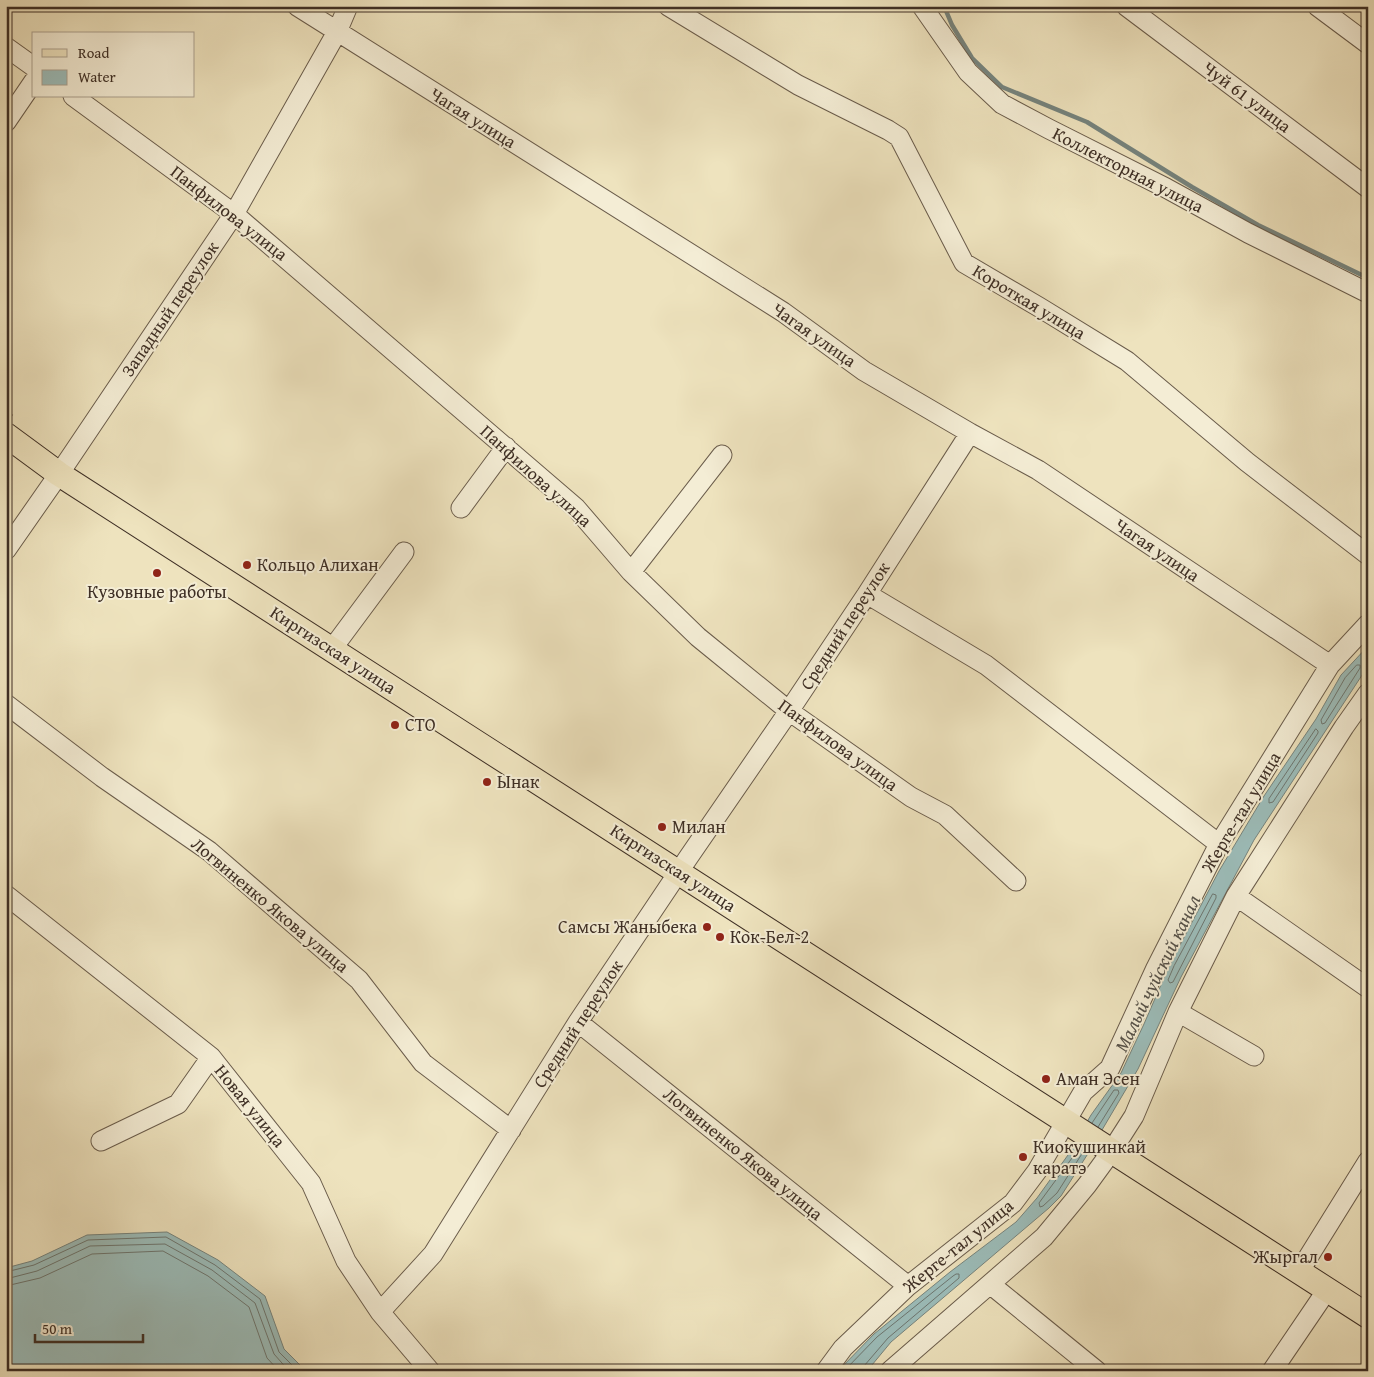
<svg xmlns="http://www.w3.org/2000/svg" width="1374" height="1377" font-family="'Gentium Book Plus',serif">
  <style>
    .water { fill: #9cbdba; stroke: #76847e }
    .lines { fill: none; stroke-linecap: round; stroke-linejoin: round }
    .shore { stroke: #6d7670; stroke-width: 1 }
    .stream { stroke: #76847e; stroke-width: 4.5 }
    .minor-casing { stroke: #6a5c4b; stroke-width: 21 }
    .major-casing { stroke: #3e2f25; stroke-width: 26 }
    .path { stroke: #3e2f25; stroke-width: 2.5; stroke-dasharray: 1 2.5; stroke-linecap: butt }
    .minor { stroke: #f4edd5; stroke-width: 19 }
    .major { stroke: #eee3be; stroke-width: 24 }
    .poi-dot { fill: #8f2418; stroke: #f4edd5; stroke-width: 2 }
    .labels { text-anchor: middle; stroke-width: 4; stroke-linejoin: round; paint-order: stroke }
    .street-label { font-size: 18px; fill: #3e2f25; stroke: #f4edd5 }
    .poi-label { font-size: 18px; fill: #3e2f25; stroke: #f4edd5; text-anchor: start }
    .water-label { font-size: 19px; font-style: italic; fill: #56524a; stroke: #f4edd5 }
  </style>
  <rect width="100%" height="100%" fill="#eee3be"/>
  <filter id="stains"><feTurbulence type="fractalNoise" baseFrequency=".004" numOctaves="4"/><feColorMatrix values="0 0 0 0 .2 0 0 0 0 .09 0 0 0 0 .02 0 0 0 .5 -.17"/></filter>
  <radialGradient id="worn" r=".72"><stop offset=".6" stop-color="#630" stop-opacity="0"/><stop offset="1" stop-color="#630" stop-opacity=".3"/></radialGradient>
  <path class="water" d="M1368,646V666L1254,840L1181,977L1138,1069L1089,1152L1061,1196L1049,1208L891,1342L867,1371H838L874,1334L950,1272L1016,1222L1037,1198L1068,1155L1091,1115L1121,1073L1144,1024L1170,964L1219,871L1264,796L1316,719L1341,675Z
    M167,1232L218,1260L265,1296L284,1349L306,1371H21L6,1362V1268L32,1261L87,1235Z"/>
  <g class="lines">
    <path class="shore" d="M1357,665H1360V668L1325,723L1322,724L1321,720L1345,678Z
      M1316,729L1318,731V733L1273,802L1269,803V799Z
      M1213,894L1216,895V898L1173,982L1170,983L1168,980L1174,966Z
      M1092,1123L1114,1090H1118L1119,1093L1098,1127
      M1079,1146L1072,1158L1039,1203L1040,1207L1043,1206L1057,1193L1085,1149
      M6,1272L34,1265L88,1240L166,1237L215,1265L260,1299L279,1352L298,1371
      M6,1279L37,1271L90,1246L165,1244L212,1270L255,1303L274,1354L289,1371
      M6,1286L40,1278L92,1254L163,1251L208,1276L249,1307L267,1358L279,1371
      M844,1371L877,1337L953,1276L956,1274H959V1278L888,1338L864,1366L863,1371"/>
    <path class="stream" d="M944,6L952,25L972,58L1002,87L1087,122L1192,187L1258,225L1368,278"/>
    <defs>
      <path id="minor" d="M297,6L783,312L864,371L970,433L1038,470L1330,665
        M668,6L798,85L888,130L899,137L964,263L1039,307L1127,361L1247,462L1368,555
        M922,6L968,72L1002,104L1049,129L1166,188L1248,233L1368,293
        M1126,6L1368,188
        M1317,6L1368,44
        M6,47L34,67
        M73,96L234,214L576,508L631,572L698,637L789,711L911,797L945,815L1016,881
        M6,122L34,81
        M461,508L506,447
        M6,550L59,474L234,214L337,32L348,6
        M631,572L722,455
        M867,594L986,665L1219,844
        M332,649L404,552
        M6,704L102,777L209,851L359,980L423,1063L511,1130
        M6,895L211,1057L311,1183L346,1261L380,1312L430,1371
        M1236,896L1368,988
        M1178,1012L1254,1056
        M578,1022L908,1286
        M101,1141L178,1104L211,1057
        M1299,1272L1368,1161
        M990,1284L1097,1371
        M380,1312L433,1254L578,1022L688,858L789,711L867,594L970,433
        M826,1371L843,1348L908,1286L1013,1203L1037,1171L1083,1092L1110,1068L1156,968L1219,844L1330,665L1368,624
        M890,1371L1044,1237L1087,1185L1111,1152L1134,1116L1178,1012L1236,896L1344,727L1368,693
        M1272,1371L1327,1290"/>
      <path id="major" d="M6,435L59,474L1368,1316"/>
    </defs>
    <use href="#minor" class="minor-casing"/>
    <use href="#major" class="major-casing"/>
    <path class="path" d="M6,411L14,417"/>
    <use href="#minor" class="minor"/>
    <use href="#major" class="major"/>
  </g>
  <g class="poi-dot">
    <circle cx="247" cy="565" r="5"/>
    <circle cx="157" cy="573" r="5"/>
    <circle cx="395" cy="725" r="5"/>
    <circle cx="487" cy="782" r="5"/>
    <circle cx="662" cy="827" r="5"/>
    <circle cx="707" cy="927" r="5"/>
    <circle cx="720" cy="937" r="5"/>
    <circle cx="1046" cy="1079" r="5"/>
    <circle cx="1023" cy="1157" r="5"/>
    <circle cx="1328" cy="1257" r="5"/>
  </g>
  <g class="labels">
    <g class="street-label">
      <text transform="translate(1247 97) rotate(37)" y="6">Чуй 61 улица</text>
      <text transform="translate(473 118) rotate(32)" y="6">Чагая улица</text>
      <text transform="translate(1128 170) rotate(27)" y="6">Коллекторная улица</text>
      <text transform="translate(229 213) rotate(38)" y="6">Панфилова улица</text>
      <text transform="translate(1029 302) rotate(31)" y="6">Короткая улица</text>
      <text transform="translate(170 309) rotate(-56)" y="6">Западный переулок</text>
      <text transform="translate(814 335) rotate(35)" y="6">Чагая улица</text>
      <text transform="translate(536 476) rotate(42)" y="6">Панфилова улица</text>
      <text transform="translate(1157 550) rotate(34)" y="6">Чагая улица</text>
      <text transform="translate(845 626) rotate(-57)" y="6">Средний переулок</text>
      <text transform="translate(333 650) rotate(33)" y="6">Киргизская улица</text>
      <text transform="translate(838 745) rotate(36)" y="6">Панфилова улица</text>
      <text transform="translate(1241 812) rotate(-59)" y="6">Жерге-тал улица</text>
      <text transform="translate(673 868) rotate(33)" y="6">Киргизская улица</text>
      <text transform="translate(270 905) rotate(40)" y="6">Логвиненко Якова улица</text>
      <text transform="translate(578 1024) rotate(-57)" y="6">Средний переулок</text>
      <text transform="translate(250 1106) rotate(51)" y="6">Новая улица</text>
      <text transform="translate(743 1154) rotate(39)" y="6">Логвиненко Якова улица</text>
      <text transform="translate(958 1246) rotate(-39)" y="6">Жерге-тал улица</text>
    </g>
    <g class="poi-label">
      <text x="257" y="571">Кольцо Алихан</text>
      <text x="157" y="598" text-anchor="middle">Кузовные работы</text>
      <text x="405" y="731">СТО</text>
      <text x="497" y="788">Ынак</text>
      <text x="672" y="833">Милан</text>
      <text x="697" y="933" text-anchor="end">Самсы Жаныбека</text>
      <text x="730" y="943">Кок-Бел-2</text>
      <text x="1056" y="1085">Аман Эсен</text>
      <text x="1033" y="1153">Киокушинкай<tspan x="1033" dy="21">каратэ</tspan></text>
      <text x="1318" y="1263" text-anchor="end">Жыргал</text>
    </g>
    <g class="water-label">
      <text transform="translate(1157 973) rotate(-64)" y="7">Малый чуйский канал</text>
    </g>
  </g>
  <rect width="1374" height="1377" fill="none" stroke="#eee3be" stroke-width="25"/>
  <rect x="8" y="8" width="1359" height="1362" fill="none" stroke="#3e2f25" stroke-width="2.5"/>
  <rect x="12" y="12" width="1349" height="1352" fill="none" stroke="#3e2f25"/>
  <rect x="32" y="32" width="162" height="65" fill="#f4edd5" stroke="#aba18f"/>
  <rect x="42" y="49" width="25" height="8" fill="#eee3be" stroke="#aba18f"/>
  <text x="78" y="58" font-size="15" fill="#3e2f25">Road</text>
  <rect x="42" y="70" width="25" height="15" fill="#9cbdba" stroke="#aba18f"/>
  <text x="78" y="82" font-size="15" fill="#3e2f25">Water</text>
  <path d="M35 1334v8h108v-8" fill="none" stroke="#3e2f25" stroke-width="2.5"/>
  <text x="42" y="1334" font-size="15" fill="#3e2f25" stroke="#f4edd5" stroke-width="4" paint-order="stroke">50 m</text>
  <rect width="100%" height="100%" filter="url(#stains)"/>
  <rect width="100%" height="100%" fill="url(#worn)"/>
</svg>
